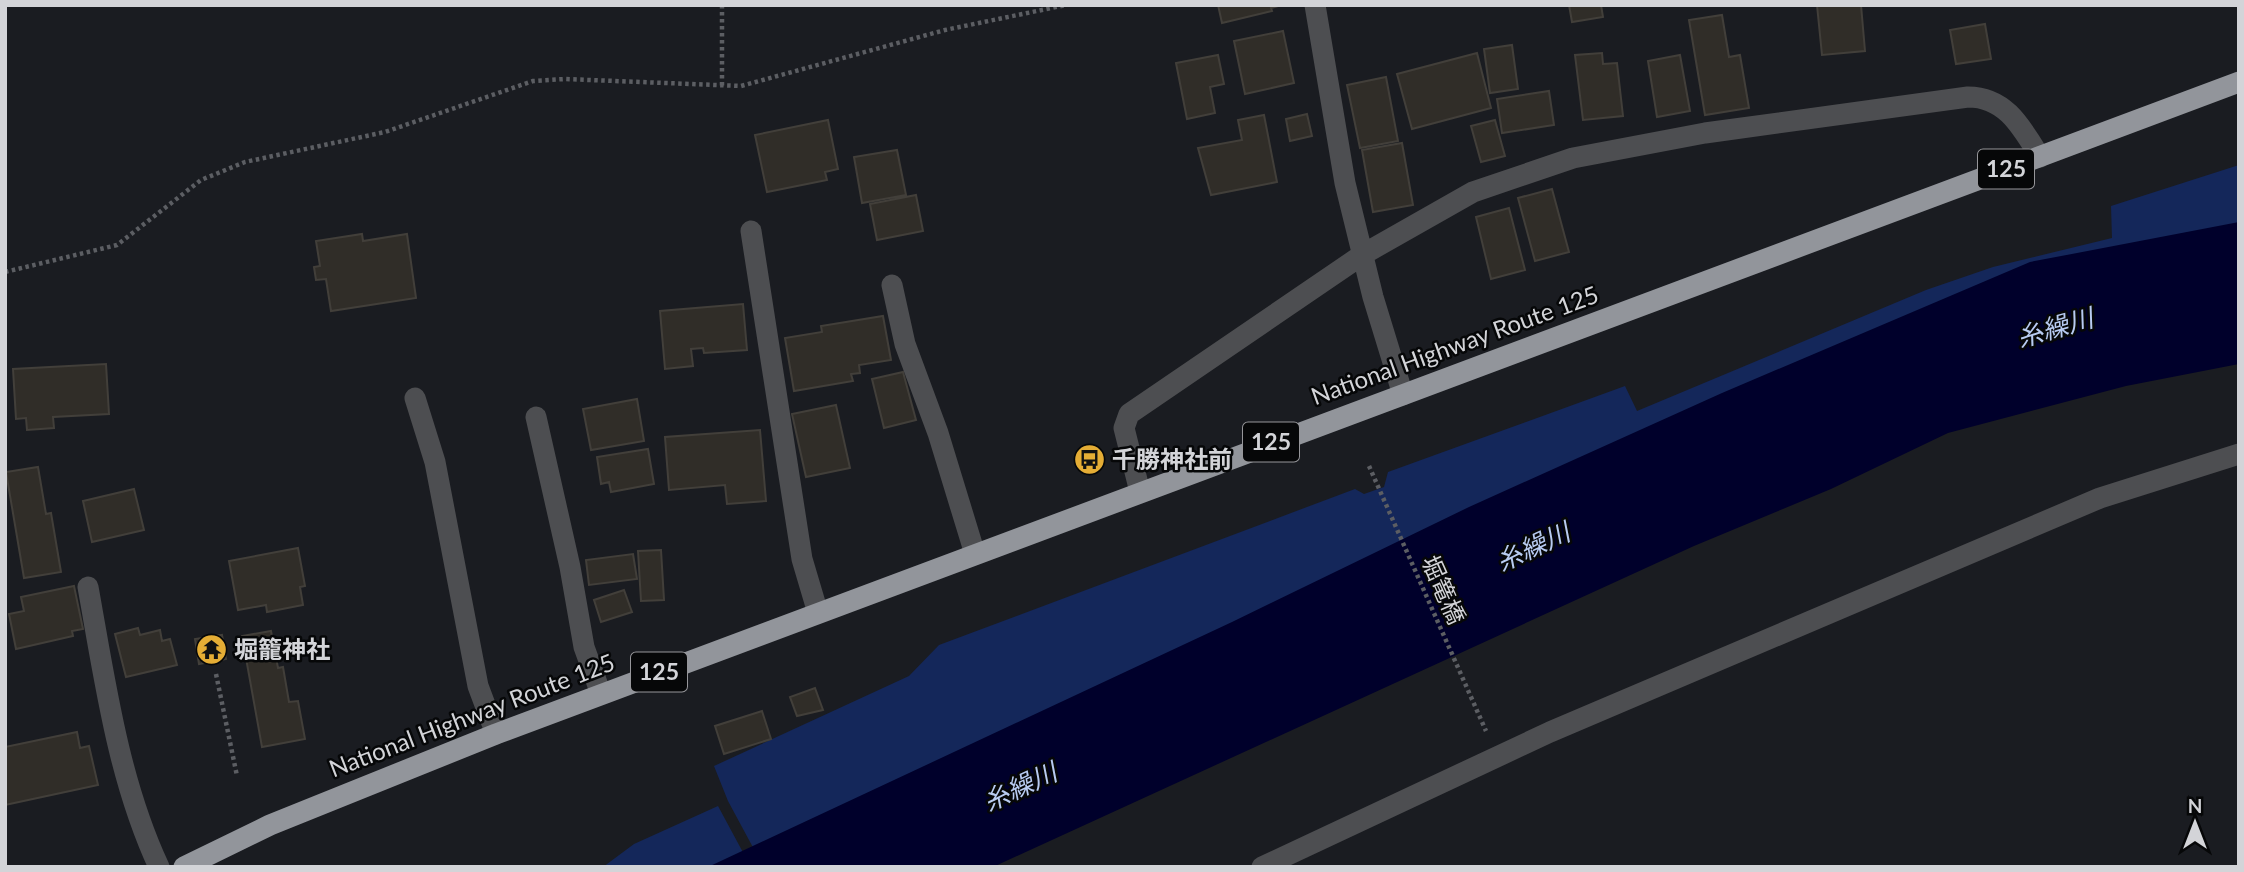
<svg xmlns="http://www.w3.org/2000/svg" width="2244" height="872" font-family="Lato,'Noto Sans JP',sans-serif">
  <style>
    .green { fill: #14275a }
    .water { fill: #00002b }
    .building { fill: #302d28; stroke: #423f3a; stroke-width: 2 }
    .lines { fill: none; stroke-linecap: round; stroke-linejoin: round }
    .path { stroke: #5c5e63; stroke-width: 4.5; stroke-dasharray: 3.5 3.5; stroke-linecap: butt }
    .minor { stroke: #4d4e51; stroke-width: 21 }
    .highway { stroke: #92959b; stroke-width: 21 }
    .labels { text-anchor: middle; stroke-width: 5; stroke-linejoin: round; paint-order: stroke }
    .shield { fill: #060708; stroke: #96969a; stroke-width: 2 }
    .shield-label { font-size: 23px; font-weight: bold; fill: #d3d4d8 }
    .street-label { font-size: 24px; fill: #d3d4d8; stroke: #060708 }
    .poi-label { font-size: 24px; font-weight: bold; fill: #d3d4d8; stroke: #060708; text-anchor: start }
    .water-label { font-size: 26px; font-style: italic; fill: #b8cbf1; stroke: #060708 }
  </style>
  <rect width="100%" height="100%" fill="#1a1c21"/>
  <path class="green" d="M2239,165V235L756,853L728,801L714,766L909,676L939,645L1355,489L1364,494L1384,487L1388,472L1625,386L1637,411L1926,290L1993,267L2112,238L2111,206Z
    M718,806L746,858L729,867H603L634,844Z"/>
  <path class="water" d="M2239,222V364L2126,386L1948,433L1831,489L1694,546L993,867H708L1232,622L1469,507L1722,393L2030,262Z"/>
  <path class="building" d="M1218,5H1282L1271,8L1272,11L1222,23Z
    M1569,5H1601L1603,17L1572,22Z
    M1817,5H1861L1865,51L1822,55Z
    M1722,15L1729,57L1740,55L1749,108L1705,115L1689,20Z
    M1985,24L1991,59L1956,64L1950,30Z
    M1283,31L1294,83L1245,94L1234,41Z
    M1512,45L1518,89L1490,93L1484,49Z
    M1477,53L1491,108L1412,129L1397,74Z
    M1602,53L1603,64L1617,63L1623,116L1583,120L1575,55Z
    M1218,55L1224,84L1210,87L1215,113L1187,119L1176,63Z
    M1680,55L1690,111L1657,117L1648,61Z
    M1386,77L1398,141L1360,148L1347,85Z
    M1549,91L1554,125L1502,133L1497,99Z
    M1307,114L1312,136L1290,141L1286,119Z
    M1264,115L1277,182L1211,195L1198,148L1242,140L1238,120Z
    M828,120L838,169L825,172L827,180L767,192L755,135Z
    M1495,120L1505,156L1481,162L1471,126Z
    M1402,143L1413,205L1373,212L1362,150Z
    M897,150L906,195L862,203L854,157Z
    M1552,189L1569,252L1535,261L1518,198Z
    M916,195L923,231L877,240L870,204Z
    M1509,208L1525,270L1491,279L1476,217Z
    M362,234L363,241L407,234L416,298L331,311L326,279L316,280L314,267L320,266L316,241Z
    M743,304L747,350L704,353L703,348L691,349L693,366L665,369L660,311Z
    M883,316L891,360L859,365L860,373L851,374L853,381L794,391L785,338L822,332L821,326Z
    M106,364L109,414L53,417L54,428L27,430L26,418L16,419L13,369Z
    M903,372L916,420L884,428L872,379Z
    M637,399L644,441L591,450L583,409Z
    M836,405L850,468L806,477L792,414Z
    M760,430L766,501L727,504L725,485L669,490L665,437Z
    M648,449L654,484L611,492L609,482L601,484L597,457Z
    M38,467L46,514L51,513L61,572L24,578L6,472Z
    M134,489L144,530L92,542L83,501Z
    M298,548L305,586L300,587L303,605L267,612L266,605L238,610L229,561Z
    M661,550L664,600L641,601L638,551Z
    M633,554L637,579L589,585L586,560Z
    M74,586L83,629L72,631L73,636L16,649L9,614L24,611L21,597Z
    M624,590L632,612L601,622L594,600Z
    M138,628L140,635L160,630L162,641L170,639L177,665L126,677L115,634Z
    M271,631L278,668L283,667L289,702L298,701L305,739L262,747L242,636Z
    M222,635L226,659L199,664L195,639Z
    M815,688L823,710L797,716L790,697Z
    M762,711L771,739L724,754L715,726Z
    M77,732L80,748L89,746L98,785L5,805V747Z"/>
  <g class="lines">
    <path class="path" d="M722,5V86
      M5,272L117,245L201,180L245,162L385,132L533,81L565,79L741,86L945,30L1066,5
      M1369,466L1486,731
      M216,674L237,776"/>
    <path class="minor" d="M1315,5L1345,183L1373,297L1403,395
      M751,231L802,559L818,613
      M892,285L905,344L938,433L975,554
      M415,398L435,462L478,686L496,734
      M536,417L570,567L584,647L601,694
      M1140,492L1124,428L1129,414L1362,255L1473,192L1573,158L1705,133L1968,97C2006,97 2022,128 2040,157
      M88,587C105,681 118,779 159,867
      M1262,867L1550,732L2100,498L2239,454"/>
    <path class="highway" d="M184,867L270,825L496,734L2239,82"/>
  </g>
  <defs>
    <symbol id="bus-disc" viewBox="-11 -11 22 22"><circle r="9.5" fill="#e5ad35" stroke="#060708"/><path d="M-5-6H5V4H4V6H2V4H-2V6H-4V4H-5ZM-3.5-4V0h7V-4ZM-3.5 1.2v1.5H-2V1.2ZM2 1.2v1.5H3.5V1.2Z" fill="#111"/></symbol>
    <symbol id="temple-disc" viewBox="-11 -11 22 22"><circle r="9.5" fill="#e5ad35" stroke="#060708"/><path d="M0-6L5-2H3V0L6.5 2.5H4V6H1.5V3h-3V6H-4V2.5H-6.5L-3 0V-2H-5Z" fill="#111"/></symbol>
  </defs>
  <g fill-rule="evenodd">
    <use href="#bus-disc" x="1072" y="442" width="35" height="35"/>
    <use href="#temple-disc" x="194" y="632" width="35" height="35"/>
  </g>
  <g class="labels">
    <g class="shield">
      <rect x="1978" y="149.5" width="56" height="39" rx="5"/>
      <rect x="1243" y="422.5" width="56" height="39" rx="5"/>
      <rect x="631" y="652.5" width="56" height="39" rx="5"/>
    </g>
    <g class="shield-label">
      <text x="2006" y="177">125</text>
      <text x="1271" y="450">125</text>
      <text x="659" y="680">125</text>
    </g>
    <g class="street-label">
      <text transform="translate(1455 346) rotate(-20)" y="8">National Highway Route 125</text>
      <text transform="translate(1443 590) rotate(66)" y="8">堀篭橋</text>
      <text transform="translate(472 716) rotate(-21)" y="8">National Highway Route 125</text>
    </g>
    <g class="poi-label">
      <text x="1112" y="468">千勝神社前</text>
      <text x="234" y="658">堀籠神社</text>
    </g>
    <g class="water-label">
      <text transform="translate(2055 328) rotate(-16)" y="9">糸繰川</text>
      <text transform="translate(1533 547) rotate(-25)" y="9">糸繰川</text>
      <text transform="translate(1020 787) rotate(-25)" y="9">糸繰川</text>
    </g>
  </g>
  <rect width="2244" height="872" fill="none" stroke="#d3d4d8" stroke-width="14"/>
  <g transform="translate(2195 823)" stroke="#060708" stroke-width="5" paint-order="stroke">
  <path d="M0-5L12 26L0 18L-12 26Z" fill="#d3d4d8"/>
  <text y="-10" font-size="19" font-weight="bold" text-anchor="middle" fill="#d3d4d8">N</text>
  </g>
</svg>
